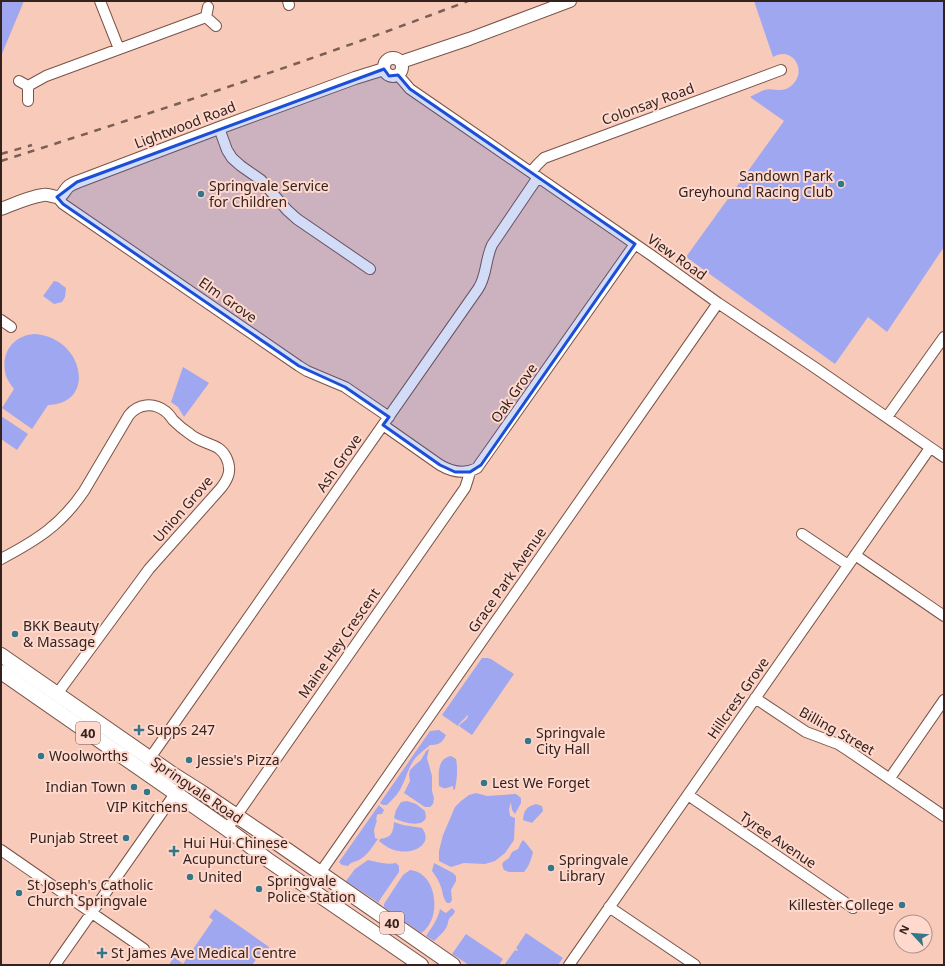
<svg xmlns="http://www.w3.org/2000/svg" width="945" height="966" font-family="'Noto Sans',sans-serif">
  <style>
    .green { fill: #9fa7f0 }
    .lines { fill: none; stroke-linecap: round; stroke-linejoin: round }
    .minor-casing { stroke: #7a5346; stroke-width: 12 }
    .major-casing { stroke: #7a5346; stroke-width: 14 }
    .highway-casing { stroke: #7a5346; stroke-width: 16 }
    .minor { stroke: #fff; stroke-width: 10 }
    .major { stroke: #fff; stroke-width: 12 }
    .highway { stroke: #fff; stroke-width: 14 }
    .rail { stroke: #7b5f56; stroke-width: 2.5; stroke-dasharray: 7 7; stroke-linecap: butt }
    .marked { fill: #1d4ed8; fill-opacity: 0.2; stroke: #1d4ed8; stroke-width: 3; stroke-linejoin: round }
    .poi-dot { fill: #357688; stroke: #ffd9cd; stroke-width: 1.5 }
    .labels { text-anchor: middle; stroke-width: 4; stroke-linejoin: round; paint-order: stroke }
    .shield { fill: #ffd9cd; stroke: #705952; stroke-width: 1 }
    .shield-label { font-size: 13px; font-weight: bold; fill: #33221d }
    .street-label { font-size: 14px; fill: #33221d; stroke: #ffd9cd }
    .poi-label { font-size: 14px; fill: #33221d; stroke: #ffd9cd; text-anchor: start }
  </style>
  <rect width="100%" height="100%" fill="#f8caba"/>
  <path class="green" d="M1,1H24L1,56Z
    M754,1H944V247L887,332L868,317L835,364L686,257L784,121L750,97C754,95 759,92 764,90C774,87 781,94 791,86C809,71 792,45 773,57Z
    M54,281L58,282L66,288L65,297L62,302L54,304L43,296Z
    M34,334C83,336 98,404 48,405L32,429L2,408L14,389C11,385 8,381 6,376C0,354 12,336 34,334Z
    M183,367L209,383L184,417L178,407L171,402Z
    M1,416L28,434L17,450L1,439Z
    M482,658H487L491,659L514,674L472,735L459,726C461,722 467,721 468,716L467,715C465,720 460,721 458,726L442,715Z
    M439,730L446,735C442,743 439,745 430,745C425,750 418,754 414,760C408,768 406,779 401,788C398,794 392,800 387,805H383L380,803L430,731Z
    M429,749L427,758L432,776V791L434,798L433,804L430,807H425L404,793L410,781L409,775L410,770L415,765L421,760L426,751Z
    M451,756L456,759C458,770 457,778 455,789L454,790L453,789V786C446,788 446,790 439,786C439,775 436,759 451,756Z
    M476,793L487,796L516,794L521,798V803L515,814L512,810L511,803V802L509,809L510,816L515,818L514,840L505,853L495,861L485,864L464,863L451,867L439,861V851L443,835L455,807L461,801L469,795Z
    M407,801L416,804L425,811C425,812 426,816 426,817C423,829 401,822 394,818L396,810L401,802Z
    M536,804L542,806L543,811L532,823C529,821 526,822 523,820C524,810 526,807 536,804Z
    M379,805L384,810L382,814H379L377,815L376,820H377L374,830L375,838L378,839C372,847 368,855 359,860C354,862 351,862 348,866L342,865L339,862Z
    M394,822C403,826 412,826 422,828C434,844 413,854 399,851C391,850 385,846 379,841L380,839C392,837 393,833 394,822Z
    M523,840L526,843L533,852C531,860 529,866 524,872H509L504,870C500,862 504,862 509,858C510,856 511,854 512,852C514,851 516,850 518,849C520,846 520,843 523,840Z
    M368,860C378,862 386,865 396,863L399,866V872L379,901V903L346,881L355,869Z
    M434,863L453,873L456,876V881L451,890L452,900L450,903H447C443,899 443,892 441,887C439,881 436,876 432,871Z
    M410,870C437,872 443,919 421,933L384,907V904L403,875Z
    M452,908L455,911C454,915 451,916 449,919C448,921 448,924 447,926C445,931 438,937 434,941L426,936C432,927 438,919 440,909L444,912L446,913Z
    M215,909L269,947L267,951L264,949L252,965H169L174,957L183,964L213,920L209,917Z
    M526,933L563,958L558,965L505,964L515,950L517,951L518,950L516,948Z
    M466,934L503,959L499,965H469L452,954Z"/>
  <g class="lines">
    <defs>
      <path id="minor" d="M100,1L119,49
        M288,1L289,5
        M208,7L206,17L216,26
        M398,75L410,89L651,255L718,303L814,367L944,457
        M19,81L28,86V101
        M28,86L46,76L206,17
        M219,128L227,150L232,158L241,166L261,180L287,210L297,219L370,269
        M531,172L537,165L544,158L617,131L781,70
        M57,197L63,204L299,366L307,371L345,387L389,417
        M1,320L11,327
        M887,417L944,337
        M383,425L440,465C452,472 464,475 477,468L635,244
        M802,534L848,565
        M855,555L944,616
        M1,559C37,540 61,525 84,491L129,415C138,404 153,402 165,411C168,413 171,417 173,420C178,425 184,430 190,434C198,441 209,443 218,448C221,450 224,453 226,457C232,469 229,478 221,488L149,569L57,694
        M755,698L806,732L838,744L849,751L944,816
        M150,758L478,289C487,276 485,260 492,245L538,177
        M890,778L944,700
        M688,795L853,908
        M227,829L465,488L468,479L470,472
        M1,850L144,949
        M320,873L718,303
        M609,907L695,965
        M55,965L179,788
        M569,965L930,448"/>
      <path id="major" d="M384 67a9 9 0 1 1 18 0a9 9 0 1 1-18 0Z
        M401,62L469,39L570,1
        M1,209C14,204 29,197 43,195C48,194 53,197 58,197C63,196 65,189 69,186C72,184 74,183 77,182L219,128L355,78L384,69"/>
      <path id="highway" d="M1,655L174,775L201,792L277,843L453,965
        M1,672L227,829L242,840L268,860L421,965"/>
    </defs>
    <use href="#minor" class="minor-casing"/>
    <use href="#major" class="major-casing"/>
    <use href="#highway" class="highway-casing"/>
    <use href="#minor" class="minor"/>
    <use href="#major" class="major"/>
    <use href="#highway" class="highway"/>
    <path class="rail" d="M1,154L32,145
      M1,161C158,111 314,60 468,1"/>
  </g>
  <path class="marked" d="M384,69L389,76L398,75L410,89L635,244L481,465L470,472H455L440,465L383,425L389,417L345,387L299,366L63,204L57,197L77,182Z"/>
  <g class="poi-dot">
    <circle cx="841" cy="184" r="4"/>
    <circle cx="201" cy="194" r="4"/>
    <circle cx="15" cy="634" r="4"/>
    <path d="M137 724h4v4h4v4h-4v4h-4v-4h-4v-4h4z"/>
    <circle cx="528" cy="741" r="4"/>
    <circle cx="41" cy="756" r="4"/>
    <circle cx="189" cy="760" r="4"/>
    <circle cx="484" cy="783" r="4"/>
    <circle cx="134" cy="787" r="4"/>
    <circle cx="147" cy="792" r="4"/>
    <circle cx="126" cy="838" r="4"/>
    <path d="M172 845h4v4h4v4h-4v4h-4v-4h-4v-4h4z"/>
    <circle cx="551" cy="868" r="4"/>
    <circle cx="190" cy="877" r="4"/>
    <circle cx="259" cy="889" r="4"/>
    <circle cx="19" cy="893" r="4"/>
    <circle cx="902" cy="905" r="4"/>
    <path d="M100 947h4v4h4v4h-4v4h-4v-4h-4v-4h4z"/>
  </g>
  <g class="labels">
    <g class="shield">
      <rect x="76" y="722" width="24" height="22" rx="3"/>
      <rect x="380" y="912" width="24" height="22" rx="3"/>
    </g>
    <g class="shield-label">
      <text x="88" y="738">40</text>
      <text x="392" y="928">40</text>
    </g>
    <g class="street-label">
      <text transform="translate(648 104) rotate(-20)" y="5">Colonsay Road</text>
      <text transform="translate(185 125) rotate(-21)" y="5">Lightwood Road</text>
      <text transform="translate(677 257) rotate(35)" y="5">View Road</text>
      <text transform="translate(228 300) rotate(35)" y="5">Elm Grove</text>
      <text transform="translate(514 393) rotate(-55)" y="5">Oak Grove</text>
      <text transform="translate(339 463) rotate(-55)" y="5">Ash Grove</text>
      <text transform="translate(183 509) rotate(-49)" y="5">Union Grove</text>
      <text transform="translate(507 580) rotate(-55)" y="5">Grace Park Avenue</text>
      <text transform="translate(339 643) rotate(-55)" y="5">Maine Hey Crescent</text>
      <text transform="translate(738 698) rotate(-55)" y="5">Hillcrest Grove</text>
      <text transform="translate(837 731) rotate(29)" y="5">Billing Street</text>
      <text transform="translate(197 790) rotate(34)" y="5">Springvale Road</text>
      <text transform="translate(778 840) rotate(34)" y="5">Tyree Avenue</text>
    </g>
    <g class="poi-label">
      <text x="833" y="181" text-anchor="end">Sandown Park<tspan x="833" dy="16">Greyhound Racing Club</tspan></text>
      <text x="209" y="191">Springvale Service<tspan x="209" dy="16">for Children</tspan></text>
      <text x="23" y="631">BKK Beauty<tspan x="23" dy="16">&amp; Massage</tspan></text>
      <text x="147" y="735">Supps 247</text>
      <text x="536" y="738">Springvale<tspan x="536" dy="16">City Hall</tspan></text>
      <text x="49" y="761">Woolworths</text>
      <text x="197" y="765">Jessie's Pizza</text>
      <text x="492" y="788">Lest We Forget</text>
      <text x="126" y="792" text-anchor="end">Indian Town</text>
      <text x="147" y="812" text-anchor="middle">VIP Kitchens</text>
      <text x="118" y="843" text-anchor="end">Punjab Street</text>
      <text x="183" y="848">Hui Hui Chinese<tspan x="183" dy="16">Acupuncture</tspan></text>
      <text x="559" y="865">Springvale<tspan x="559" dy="16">Library</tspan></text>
      <text x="198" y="882">United</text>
      <text x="267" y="886">Springvale<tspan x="267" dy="16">Police Station</tspan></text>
      <text x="27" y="890">St Joseph's Catholic<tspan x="27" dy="16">Church Springvale</tspan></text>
      <text x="894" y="910" text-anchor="end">Killester College</text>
      <text x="111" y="958">St James Ave Medical Centre</text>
    </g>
  </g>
  <rect width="945" height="966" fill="none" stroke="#33221d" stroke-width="4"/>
  <g transform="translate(913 934) rotate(296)"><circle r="19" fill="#ffd9cd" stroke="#ad9087"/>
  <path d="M0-3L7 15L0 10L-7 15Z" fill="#357688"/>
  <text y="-6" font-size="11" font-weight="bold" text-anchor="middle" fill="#33221d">N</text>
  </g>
</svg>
